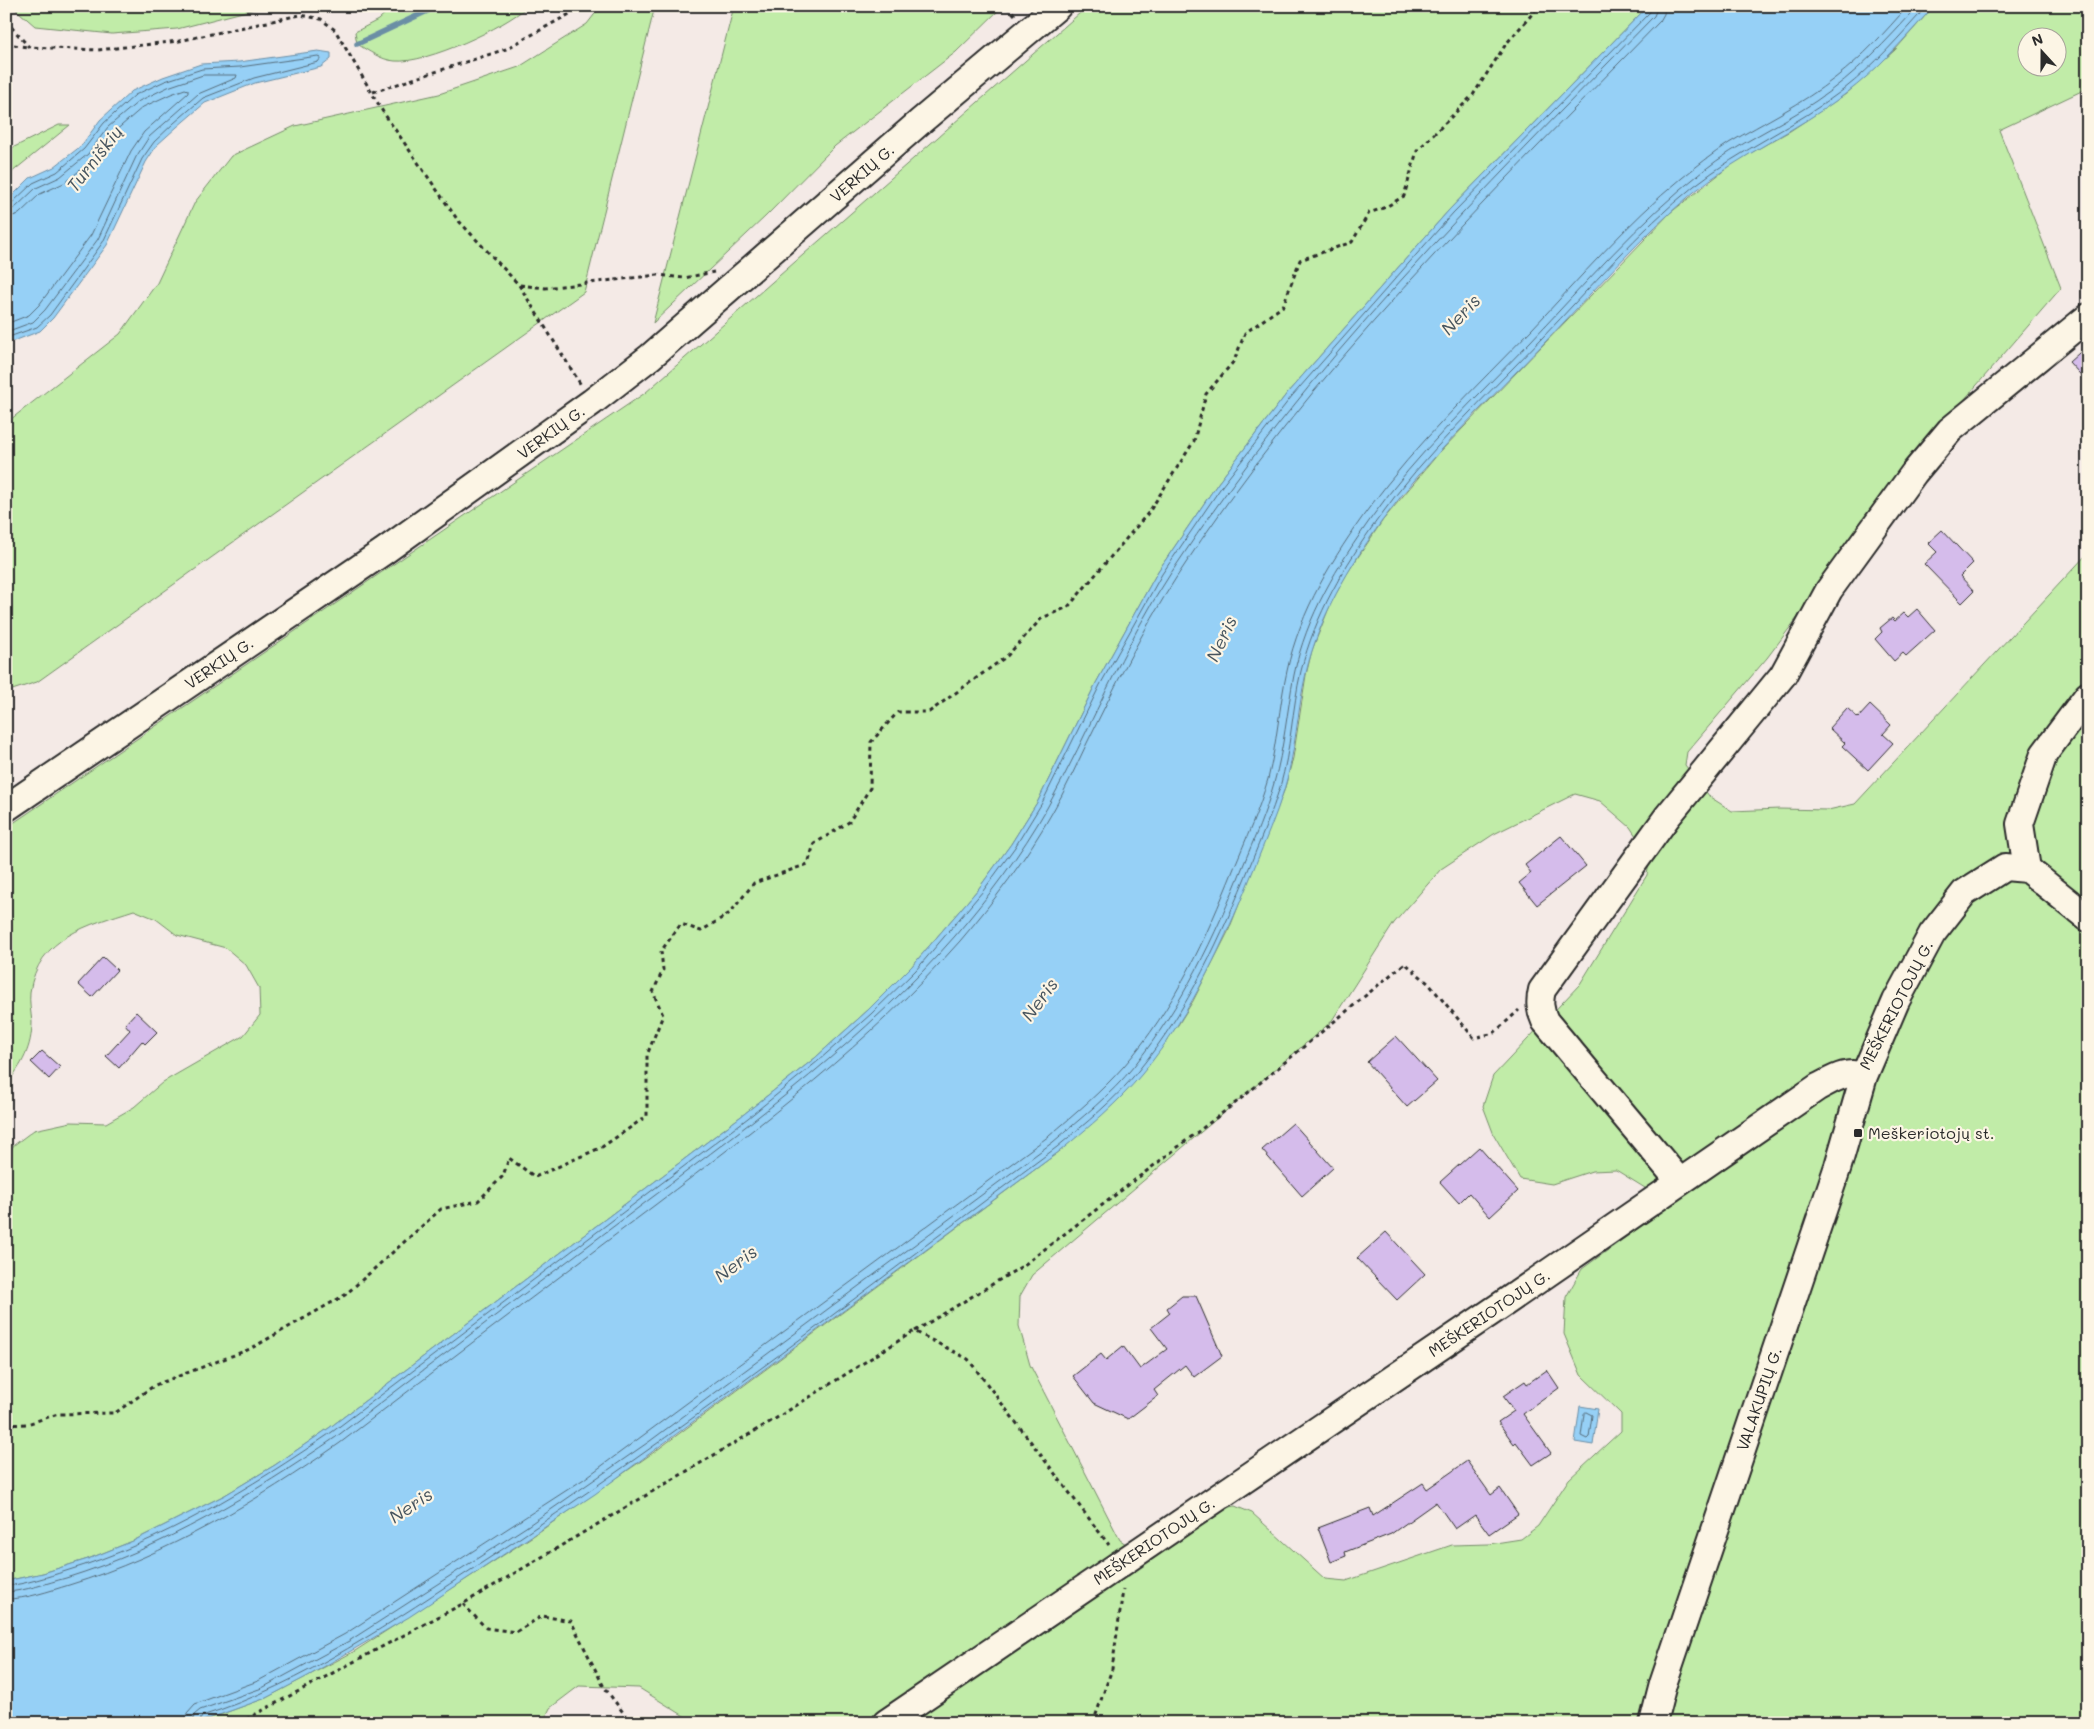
<svg xmlns="http://www.w3.org/2000/svg" width="2094" height="1729" font-family="Mali,sans-serif">
  <style>
    .green { fill: #c1eca8; stroke: #768c6a; fill-rule: evenodd }
    .water { fill: #96d0f6; stroke: #6b8ea5 }
    .lines { fill: none; stroke-linecap: round; stroke-linejoin: round }
    .shore { stroke: #566d7c; stroke-width: 1 }
    .stream { stroke: #6b8ea5; stroke-width: 5.5 }
    .building { fill: #d5bceb; stroke: #2b2b2b }
    .minor-casing { stroke: #2b2b2b; stroke-width: 30 }
    .path { stroke: #2b2b2b; stroke-width: 3; stroke-dasharray: 4 4; stroke-linecap: butt }
    .minor { stroke: #fcf5e5; stroke-width: 26 }
    .poi-dot { fill: #2b2b2b; stroke: #fcf5e5; stroke-width: 2 }
    .labels { text-anchor: middle; stroke-width: 4.5; stroke-linejoin: round; paint-order: stroke }
    .street-label { font-size: 16px; fill: #2b2b2b; stroke: #fcf5e5 }
    .poi-label { font-size: 16px; fill: #2b2b2b; stroke: #fcf5e5; text-anchor: start }
    .water-label { font-size: 18px; font-style: italic; fill: #46545e; stroke: #fcf5e5 }
  </style>
  <rect width="100%" height="100%" fill="#f4eae6"/>
  <filter id="ink" filterUnits="userSpaceOnUse"><feTurbulence type="fractalNoise" baseFrequency=".02" numOctaves="2"/><feDisplacementMap in="SourceGraphic" scale="10" xChannelSelector="R" yChannelSelector="G"/><feConvolveMatrix kernelMatrix="1 2 1 2 8 2 1 2 1" color-interpolation-filters="sRGB"/></filter>
  <g filter="url(#ink)">
    <path class="green" d="M12,6H266L177,29L112,34L35,26Z
      M393,6H528C505,27 427,64 395,61C381,60 369,51 357,44L355,32L378,20Z
      M601,6H655L584,292L37,682L6,692V423L120,334L157,283L195,202L231,156L295,126L439,94L519,67L587,24Z
      M734,6H1003L956,52L835,146L766,216L653,323Z
      M1088,6H1648L1449,210L1288,392L1218,483L1158,571L1096,683L1038,801L1011,844L979,888L912,966L868,1010L815,1058L744,1114L329,1428L275,1465L225,1495L133,1541L88,1559L43,1573L6,1581V1157L14,1145L34,1130L71,1122L106,1123L134,1107L163,1082L243,1036L260,1015L259,988L246,965L226,948L177,935L156,919L134,910C88,925 38,937 30,992C29,1002 31,1013 32,1022C32,1047 22,1066 6,1084V828L645,393Z
      M1934,6H2088V88L1999,130L2061,288L1944,423L1767,658L1687,752L1685,765L1710,797L1732,811L1779,809L1828,810L1855,804L2088,553V1723H690L689,1719L639,1688L579,1686L550,1708L543,1723H197L266,1698L355,1651L533,1536L657,1450L1060,1151L1118,1100L1178,1025L1193,1001L1228,932L1284,791L1293,758L1306,675L1312,650L1331,603L1346,575L1383,520L1438,454L1670,213L1736,161L1790,131L1846,94L1895,50ZM2026,38H2056V68H2026ZM1575,794L1600,801L1630,827L1650,857L1647,875L1580,984L1493,1076L1483,1106L1494,1135L1520,1179L1552,1184L1592,1171L1616,1170L1645,1188L1655,1216L1582,1269L1566,1297L1564,1334L1581,1375L1621,1414V1431L1569,1479L1538,1526L1521,1539L1489,1544L1452,1545L1346,1581L1325,1579L1252,1513L1235,1506L1221,1509L1146,1557L1120,1540L1030,1365L1019,1326L1020,1296L1032,1275L1331,1022L1394,923L1441,869L1494,834Z
      M59,125H70L6,177V151Z"/>
    <path class="water" d="M1648,6H1934C1905,38 1878,70 1844,95C1796,131 1741,154 1694,192C1641,236 1595,290 1547,340C1491,399 1431,455 1382,521C1349,567 1319,617 1306,673C1297,712 1296,751 1284,790C1276,816 1265,841 1255,866C1225,940 1193,1012 1142,1074C1118,1103 1089,1127 1060,1151L595,1494L409,1617L308,1676L266,1698L197,1723H6V1581L43,1573L88,1559L133,1541L225,1495L275,1465L329,1428L744,1114L815,1058L868,1010L912,966L979,888L1011,844L1038,801L1096,683L1158,571L1218,483L1288,392L1449,210Z
      M318,51L331,53V59L321,67L255,83L205,103L177,127L157,145L146,162L107,245L53,318L40,331L6,344V202L30,178L54,167L81,146L100,120L132,91L163,77L201,64L239,62Z
      M1580,1406L1598,1409L1593,1445L1575,1442Z"/>
    <g class="lines">
      <path class="shore" d="M6,204L12,203L33,183L57,172L84,149L104,123L135,95L165,81L202,69L240,67L318,56L321,58L318,62L254,78L203,98L174,123L154,142L142,159L103,242L50,315L37,327L6,338
        M6,211L15,208L36,188L60,177L88,154L108,127L139,101L168,87L203,75H237L236,78L198,94L149,137L136,157L98,239L45,310L33,322L6,332
        M6,218L19,214L40,194L64,183L93,160L114,132L143,107L171,94L185,89L188,90V93L144,132L131,151L91,235L39,305L29,315L6,324
        M1586,1412L1592,1415L1589,1437L1587,1439L1581,1436L1584,1414Z
        M6,1586C26,1584 47,1577 66,1571C162,1542 250,1488 332,1432L748,1118L818,1061L871,1014L916,970L983,891L1015,847L1042,803L1100,685L1162,574L1222,486L1292,396L1453,213L1650,12L1652,6
        M6,1592C26,1591 47,1583 66,1578C163,1548 253,1494 336,1437C440,1357 545,1278 650,1199C758,1118 866,1038 955,936C989,896 1021,854 1047,808C1090,731 1122,647 1171,573C1306,366 1482,192 1654,16L1658,6
        M6,1599C27,1599 49,1591 69,1585C167,1555 257,1501 340,1443C445,1363 550,1284 655,1205C763,1123 870,1043 960,941C994,901 1026,859 1052,813C1065,791 1076,766 1087,743C1114,688 1143,629 1176,578C1310,370 1489,197 1660,21L1664,14L1665,6
        M185,1723L187,1713L195,1704L258,1681L345,1634L584,1479L1049,1136C1075,1114 1101,1092 1124,1066C1174,1009 1206,938 1234,868C1246,839 1259,810 1268,779C1277,743 1279,707 1287,671C1300,611 1333,557 1369,508C1417,443 1476,387 1532,329C1580,278 1627,223 1682,178C1697,166 1712,154 1729,143C1764,122 1802,104 1835,78C1863,57 1885,32 1908,6
        M193,1723L194,1715L200,1710L262,1688L349,1641L526,1527L650,1441L1053,1142C1081,1118 1111,1095 1134,1066C1182,1006 1215,937 1243,866C1254,839 1266,812 1274,783C1284,748 1287,711 1294,675C1306,616 1338,565 1372,517C1417,453 1476,398 1530,342C1586,283 1639,221 1703,171C1738,143 1779,126 1816,101C1856,74 1886,42 1918,6
        M199,1723L202,1716C305,1683 393,1621 483,1562C681,1434 867,1288 1057,1147C1086,1123 1115,1100 1138,1071C1189,1009 1221,937 1251,863C1261,838 1272,813 1280,787C1291,749 1292,709 1301,671C1315,615 1344,566 1378,519C1425,453 1486,397 1542,338C1591,287 1638,231 1694,186C1741,149 1796,126 1843,90C1875,65 1900,36 1927,6"/>
      <path class="stream" d="M357,44L438,6"/>
    </g>
    <path class="building" d="M2088,345V383L2069,362Z
      M1942,530L1973,563L1960,576L1974,591L1962,603L1924,564L1937,552L1928,543Z
      M1917,609L1935,630L1906,656L1903,653L1894,661L1875,639L1882,632L1880,628L1892,618L1895,621L1904,613L1908,617Z
      M1870,705L1891,725L1883,734L1893,743L1868,770L1842,746L1845,743L1829,728L1847,708L1858,718Z
      M1561,836L1586,866L1537,905L1519,883L1531,873L1525,865Z
      M103,957L117,970L92,997L78,984Z
      M136,1012L157,1032L145,1044L142,1041L119,1068L106,1056L130,1030L125,1024Z
      M1396,1036L1437,1081L1407,1107L1367,1062Z
      M42,1051L60,1067L49,1079L31,1062Z
      M1293,1123L1333,1168L1302,1196L1262,1150Z
      M1479,1147L1518,1191L1490,1217L1469,1193L1459,1203L1440,1182Z
      M1386,1232L1425,1274L1397,1300L1357,1258Z
      M1182,1296H1196L1222,1356L1194,1377L1185,1365L1154,1390L1158,1396L1128,1419L1094,1403L1073,1376L1101,1354L1106,1360L1123,1346L1140,1369L1167,1349L1151,1328L1170,1313L1167,1308Z
      M1547,1370L1559,1388L1523,1414L1551,1453L1533,1465L1516,1442L1514,1444L1498,1422L1514,1411L1503,1396L1525,1381L1527,1384Z
      M1467,1461L1491,1495L1500,1488L1518,1514L1489,1534L1475,1515L1455,1529L1436,1502L1391,1534L1345,1552L1346,1556L1331,1562L1318,1528L1370,1508L1373,1516L1423,1483L1427,1489Z"/>
    <g class="lines">
      <defs>
        <path id="minor" d="M6,808L383,552L592,402L650,357L921,121L1058,6
          M2027,869L2020,824L2044,754L2088,695
          M2027,869L2088,918
          M1680,1182L1545,1021C1540,1010 1539,1002 1542,990L1667,817L1783,675L1829,590L1914,473L1950,430L2088,317
          M886,1723L1500,1306L1818,1087C1834,1079 1846,1070 1864,1076
          M1653,1723L1663,1684L1838,1166L1864,1076L1896,1001L1932,934L1964,893L2005,867L2027,869"/>
      </defs>
      <use href="#minor" class="minor-casing"/>
      <path class="path" d="M1007,6L1015,15
        M6,21L29,47L98,50L179,41L300,15L321,19L335,30L383,112L457,219L519,285L581,385
        M6,44L28,47
        M373,92L506,49L584,6
        M520,285L545,288L658,275L684,278L714,272
        M915,1331L1024,1265L1238,1101L1405,963L1429,984L1474,1038L1494,1033L1519,1010
        M6,1425L27,1424L58,1414L115,1413L155,1385L250,1349L345,1295L441,1209L478,1201L503,1176L509,1158L535,1177L602,1147L647,1116V1055L663,1015L653,992L663,970L661,951L681,924L701,931L730,913L754,883L808,864L814,844L849,822L870,788L871,742L898,712H929L1007,656L1042,618L1068,607L1149,512L1194,441L1206,394L1234,361L1245,333L1283,306L1300,260L1352,242L1369,213L1386,207L1404,196L1417,151L1473,95L1506,44L1539,6
        M463,1604L486,1628L516,1632L542,1616L571,1621L604,1687L631,1723
        M239,1723L466,1602L775,1419L914,1331L968,1359L1109,1545
        M1093,1723L1112,1669L1123,1590"/>
      <use href="#minor" class="minor"/>
    </g>
  </g>
  <rect class="poi-dot" x="1853" y="1128" width="10" height="10" rx="2.5"/>
  <g class="labels">
    <g class="street-label">
      <text transform="translate(862 173) rotate(-41)" y="6">VERKIŲ G.</text>
      <text transform="translate(551 432) rotate(-36)" y="6">VERKIŲ G.</text>
      <text transform="translate(219 663) rotate(-34)" y="6">VERKIŲ G.</text>
      <text transform="translate(1896 1005) rotate(-63)" y="6">MEŠKERIOTOJŲ G.</text>
      <text transform="translate(1489 1313) rotate(-34)" y="6">MEŠKERIOTOJŲ G.</text>
      <text transform="translate(1759 1399) rotate(-71)" y="6">VALAKUPIŲ G.</text>
      <text transform="translate(1154 1541) rotate(-34)" y="6">MEŠKERIOTOJŲ G.</text>
    </g>
    <g class="poi-label">
      <text x="1868" y="1139">Meškeriotojų st.</text>
    </g>
    <g class="water-label">
      <text transform="translate(95 159) rotate(-52)" y="6">Turniškių</text>
      <text transform="translate(1461 315) rotate(-47)" y="6">Neris</text>
      <text transform="translate(1222 639) rotate(-65)" y="6">Neris</text>
      <text transform="translate(1040 1000) rotate(-54)" y="6">Neris</text>
      <text transform="translate(736 1264) rotate(-37)" y="6">Neris</text>
      <text transform="translate(411 1506) rotate(-34)" y="6">Neris</text>
    </g>
  </g>
  <rect width="2094" height="1729" fill="none" stroke="#fcf5e5" stroke-width="25"/>
  <rect x="12" y="12" width="2069" height="1704" fill="none" stroke="#2b2b2b" stroke-width="2" filter="url(#ink)"/>
  <g transform="translate(2042 52) rotate(339)"><circle r="24" fill="#fcf5e5" stroke="#a8a49b"/>
  <path d="M0-4L9 19L0 12L-9 19Z" fill="#2b2b2b"/>
  <text y="-8" font-size="14" font-weight="bold" text-anchor="middle" fill="#2b2b2b">N</text>
  </g>
</svg>
